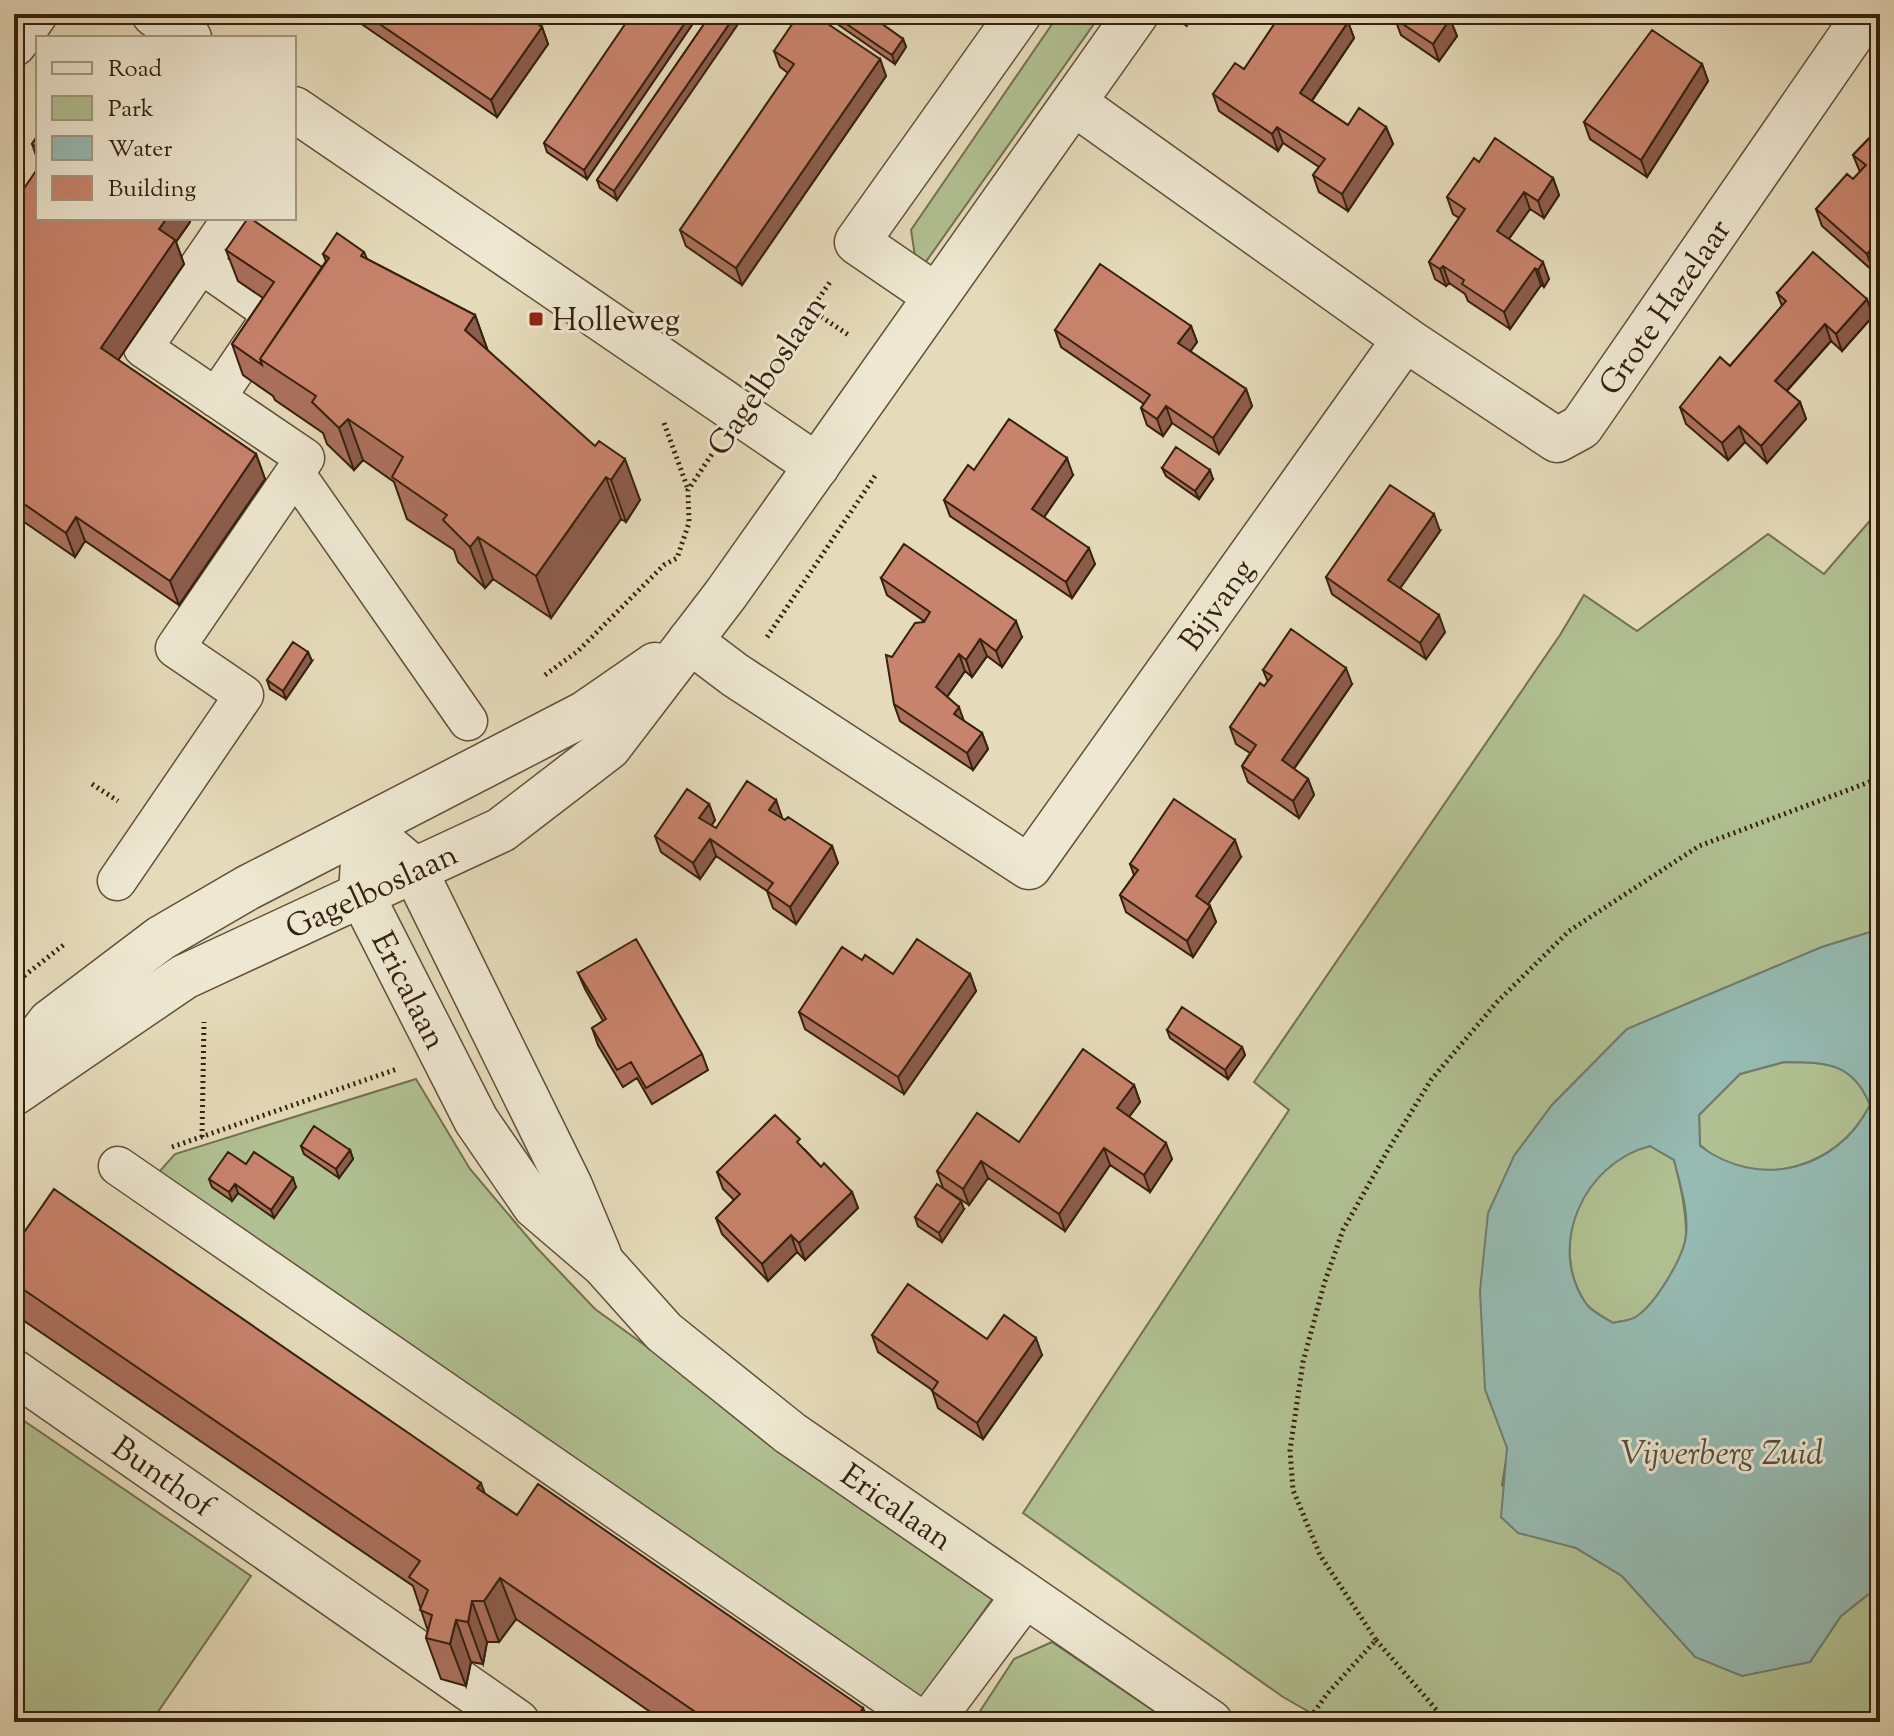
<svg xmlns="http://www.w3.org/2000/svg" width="1894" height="1736" font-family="'Sorts Mill Goudy',serif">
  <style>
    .green { fill: #b1c192; stroke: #747050; stroke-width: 2 }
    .water { fill: #96bbb3; stroke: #707d71; stroke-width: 2; fill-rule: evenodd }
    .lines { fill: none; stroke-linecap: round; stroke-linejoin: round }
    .pedestrian-casing { stroke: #624f39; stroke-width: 41 }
    .minor-casing { stroke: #624f39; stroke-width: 47 }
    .tertiary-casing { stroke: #624f39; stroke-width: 47 }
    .path { stroke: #36200e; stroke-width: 5; stroke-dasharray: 2 4; stroke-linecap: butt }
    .pedestrian { stroke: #eee8d2; stroke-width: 38 }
    .minor { stroke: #eee8d2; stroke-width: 44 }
    .tertiary { stroke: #eee8d2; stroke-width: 44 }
    .wall { fill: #ac715d; stroke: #36200e; stroke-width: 2 }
    .shaded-wall { fill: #8c5c4c; stroke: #36200e; stroke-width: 2 }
    .building { fill: #c8836c; stroke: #36200e; stroke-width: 2 }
    .poi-dot { fill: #8f2418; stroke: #eee8d2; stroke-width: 3 }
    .labels { text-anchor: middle; stroke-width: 6; stroke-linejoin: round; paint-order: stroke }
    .street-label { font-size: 32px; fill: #36200e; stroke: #eee8d2 }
    .poi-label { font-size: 32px; fill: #36200e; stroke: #eee8d2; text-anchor: start }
    .water-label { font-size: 34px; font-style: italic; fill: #534e40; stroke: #eee8d2 }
  </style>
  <rect width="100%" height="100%" fill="#e5dbba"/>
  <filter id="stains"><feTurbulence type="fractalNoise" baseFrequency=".0025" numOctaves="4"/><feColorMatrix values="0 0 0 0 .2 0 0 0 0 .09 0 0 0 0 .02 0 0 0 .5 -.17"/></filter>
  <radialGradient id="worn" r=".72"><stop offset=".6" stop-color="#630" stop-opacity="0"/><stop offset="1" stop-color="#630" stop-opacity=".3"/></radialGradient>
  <path class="green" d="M1059,14H1101L925,263L915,256L911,230Z
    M1880,509V929L1822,947L1627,1029L1552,1105L1514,1156L1485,1389L1508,1448L1502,1485L1576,1548L1622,1576L1695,1656L1810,1662L1841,1616L1880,1585V1722H1327L1283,1697L1023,1513L1289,1110L1254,1082L1560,635L1584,595L1637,631L1768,534L1824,574Z
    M1784,1062C1825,1062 1853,1062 1870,1105C1843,1158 1784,1183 1726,1164C1717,1161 1708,1151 1700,1145L1699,1115L1740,1074Z
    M416,1079L470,1169L536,1247L595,1309L993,1598L921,1699L150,1182L175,1154Z
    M1650,1146L1674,1160C1680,1184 1686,1208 1686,1233C1686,1254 1655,1306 1637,1317C1630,1321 1620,1321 1613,1323C1605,1318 1593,1312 1587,1305C1552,1257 1573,1182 1625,1153C1632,1149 1642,1148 1650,1146Z
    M14,1414L251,1576L151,1722H14Z
    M1052,1642L1170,1722H973L1014,1659Z"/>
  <path class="water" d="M1880,929V1585L1841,1616L1810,1662L1742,1676L1695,1657L1622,1576L1576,1548L1518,1533L1501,1517L1507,1448L1485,1389L1480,1291L1488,1213L1514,1156L1552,1105L1627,1029L1822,947ZM1784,1062C1825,1062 1853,1062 1870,1105C1837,1171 1759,1190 1700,1146L1699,1115L1740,1074ZM1650,1146L1674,1160C1680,1184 1689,1211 1686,1236C1684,1257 1655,1304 1637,1316C1631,1321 1621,1321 1613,1323C1605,1318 1593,1312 1587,1305C1545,1247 1584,1163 1650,1146Z"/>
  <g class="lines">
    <defs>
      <path id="pedestrian" d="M201,264L273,314L216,398
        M295,473L468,721
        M117,881L244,695L175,648L305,458L143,348L232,218
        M118,1166L924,1722"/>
      <g id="minor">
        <path d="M14,44L35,14"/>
        <path d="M936,296L857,242L1019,14"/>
        <path id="s1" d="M1405,339L1557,440L1581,427L1866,14"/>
        <path id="s2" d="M690,641L735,675L1029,867L1405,339L1074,103"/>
        <path id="s3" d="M365,828L361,894L476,1120L535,1206L604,1265L664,1332L790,1433L1210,1722"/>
        <path d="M365,828L414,869L570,1186L599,1255"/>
        <path id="s4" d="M14,1372L517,1722"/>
        <path d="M930,1722L1024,1596"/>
      </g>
      <g id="tertiary">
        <path d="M154,14L189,38"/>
        <path d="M294,109L817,466"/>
        <path d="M14,1069L50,1022L161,938L247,888L584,714L655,665"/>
        <path id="s5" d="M14,1093L184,977L501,830L609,747L726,594L1136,14"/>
      </g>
    </defs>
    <use href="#pedestrian" class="pedestrian-casing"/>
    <use href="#minor" class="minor-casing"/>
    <use href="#tertiary" class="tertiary-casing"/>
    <path class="path" d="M1185,26L1193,14
      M811,310L850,336
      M767,373L830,282
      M664,423L688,489
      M767,637L875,476
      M545,675L578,651L664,565L677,558L689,523L688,490L712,454
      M92,784L118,801
      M24,976L66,943
      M202,1137L204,1022
      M172,1147L397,1069
      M1376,1640L1447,1722
      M1307,1722L1327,1694L1376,1640L1320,1555L1293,1490L1290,1450L1303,1362L1324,1284L1343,1230L1388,1150L1431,1080L1497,1002L1569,931L1699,846L1880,778"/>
    <use href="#pedestrian" class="pedestrian"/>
    <use href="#minor" class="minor"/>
    <use href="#tertiary" class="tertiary"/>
  </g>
  <path class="wall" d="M347,14H523L542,27L548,44L497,117Z
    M711,14L617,200L600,188L597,180Z
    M823,14H868L903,39L906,47L895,64Z
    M696,19L587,179L547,152L544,143Z
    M1395,19H1450L1457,36L1439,61L1401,35Z
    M1348,22L1354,38L1312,101L1348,125L1386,127L1393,144L1348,211L1319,192L1313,175L1319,167L1283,143L1278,151L1219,111L1213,94Z
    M774,51L880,59L886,76L742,285L686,246L680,230L788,73L780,67Z
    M1702,64L1708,81L1647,177L1590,139L1584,122Z
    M1880,127V263L1873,271L1822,226L1816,209L1853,179L1860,172L1853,155Z
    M38,135V161L32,144Z
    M1479,162L1553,178L1559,195L1544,218L1530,209L1509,239L1549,279L1544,287L1541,285L1510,329L1468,301L1465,294L1449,283L1446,286L1435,279L1429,262L1459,218L1453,214L1447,197Z
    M14,203L38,218H189L190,222L176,242L184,264L118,360L256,454L265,479L179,605L85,541L75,557L14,515Z
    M226,250L322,267L326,261L323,254L364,252L367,259L475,315L488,351L640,500L626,522L621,519L551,618L493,579L485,588L458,562L454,550L407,519L394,482L363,460L354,470L327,444L323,433L275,400L273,396L243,375L232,344L263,298L238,281Z
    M1777,293L1873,316L1842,351L1831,341L1787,391L1800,402L1806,419L1767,463L1745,442L1728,460L1686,424L1680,407L1730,366L1782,306Z
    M1191,326L1197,342L1190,351L1246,389L1252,406L1219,454L1172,423L1163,436L1147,425L1141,408L1144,404L1061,347L1055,330Z
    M1162,468L1213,479L1199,499L1166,476Z
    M974,470L1073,475L1044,517L1095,564L1072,598L950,516L944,500Z
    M1440,531L1400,588L1445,632L1426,659L1332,594L1326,577Z
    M881,578L1022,637L1002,667L987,656L972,677L965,671L947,697L964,721L982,733L988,749L973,770L900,721L894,704L892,657L924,621L887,595Z
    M312,661L286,699L270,689L267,680Z
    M1263,670L1352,684L1294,769L1308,779L1314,795L1299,818L1248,782L1242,766L1250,753L1236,744L1230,727L1268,682Z
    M776,800L781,818L832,846L838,863L796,924L773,908L767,891L716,856L700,879L661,852L655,836L709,804L715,820L711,826L716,828Z
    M1241,857L1208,904L1210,906L1216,922L1193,957L1126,912L1120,895L1134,875L1130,864Z
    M578,973L702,1054L708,1070L652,1104L637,1078L623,1087L598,1045L592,1028L603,1021L585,989Z
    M893,974H970L976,991L904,1094L805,1029L799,1012Z
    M1167,1030L1242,1047L1245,1055L1228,1079L1170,1038Z
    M1134,1085L1140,1102L1129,1117L1172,1159L1150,1192L1110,1165L1065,1231L988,1178L969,1205L943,1188L937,1171L1019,1142Z
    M301,1146L350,1150L353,1159L339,1178L304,1154Z
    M804,1149L821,1167L852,1192L858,1208L805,1260L797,1252L768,1281L722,1234L716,1218L734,1200L723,1189L717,1172Z
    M246,1164L296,1187L274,1218L238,1193L232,1201L212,1187L209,1179Z
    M964,1209L942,1242L918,1226L915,1217Z
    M14,1247L485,1494L517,1515L869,1722H665L516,1619L499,1642H487L483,1664L471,1662L466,1686L441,1679L426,1638L428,1631L413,1586L14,1314Z
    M872,1335L987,1339L1042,1355L983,1439L938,1408L932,1390L878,1352Z"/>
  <path class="shaded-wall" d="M691,14H694L696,19L587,179L584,170Z
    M736,14H745L617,200L614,191Z
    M1450,19L1457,36L1439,61L1433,44Z
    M1348,22L1354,38L1306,109L1300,93Z
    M542,27L548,44L497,117L491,100Z
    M903,39L906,47L895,64L892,55Z
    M880,59L886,76L742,285L736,268Z
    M1702,64L1708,81L1647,177L1641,160Z
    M1277,127L1283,143L1278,151L1272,134Z
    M1386,127L1393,144L1348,211L1342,194Z
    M1553,178L1559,195L1544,218L1538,201Z
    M1524,192L1530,209L1503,247L1497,231Z
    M167,218H189L190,222L176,242L184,264L110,372L101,348L159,229Z
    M1880,239V263L1873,271L1867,254Z
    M1543,262L1549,279L1544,287L1538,270Z
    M1443,266L1449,283L1446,286L1440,269Z
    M1535,268L1541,285L1510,329L1504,312Z
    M1867,299L1873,316L1842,351L1836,334Z
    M475,315L490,357L465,330Z
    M1825,324L1831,341L1781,397L1775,381Z
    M1191,326L1197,342L1185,359L1178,343Z
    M1246,389L1252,406L1219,454L1213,438Z
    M1800,402L1806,419L1767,463L1761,446Z
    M1166,406L1172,423L1163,436L1157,419Z
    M348,419L363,460L354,470L339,428Z
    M1739,426L1745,442L1728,460L1722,443Z
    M256,454L265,479L179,605L170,581Z
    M1067,458L1073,475L1038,526L1032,509Z
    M625,459L640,500L626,522L611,480Z
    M1210,470L1213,479L1199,499L1195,491Z
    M606,477L621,519L551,618L536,576Z
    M1434,514L1440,531L1394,597L1388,580Z
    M76,517L85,541L75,557L66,533Z
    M478,537L493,579L485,588L470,547Z
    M1089,548L1095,564L1072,598L1066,582Z
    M1439,615L1445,632L1426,659L1420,643Z
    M1016,621L1022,637L1002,667L996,651Z
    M980,639L987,656L972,677L966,660Z
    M308,652L312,661L286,699L283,691Z
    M959,654L965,671L942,704L936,687Z
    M1346,668L1352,684L1288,777L1282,760Z
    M959,707L965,724L954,714Z
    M982,733L988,749L973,770L967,753Z
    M1308,779L1314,795L1299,818L1293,801Z
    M776,800L782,817L775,826L769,810Z
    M709,804L715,820L705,835L699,818Z
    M710,839L716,856L700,879L693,863Z
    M1235,840L1241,857L1202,913L1196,896Z
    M832,846L838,863L796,924L790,907Z
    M1210,906L1216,922L1193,957L1187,941Z
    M970,974L976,991L904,1094L898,1077Z
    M1242,1047L1245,1055L1228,1079L1225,1070Z
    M1134,1085L1140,1102L1123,1125L1117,1108Z
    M1166,1143L1172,1159L1150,1192L1144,1175Z
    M1104,1148L1110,1165L1065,1231L1059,1214Z
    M350,1150L353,1159L339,1178L336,1169Z
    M981,1161L988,1178L969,1205L963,1189Z
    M293,1178L296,1187L274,1218L271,1210Z
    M235,1184L238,1193L232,1201L229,1192Z
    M852,1192L858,1208L805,1260L799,1243Z
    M961,1201L964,1209L942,1242L939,1233Z
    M791,1235L797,1252L768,1281L762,1264Z
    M1036,1338L1042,1355L983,1439L977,1423Z
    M481,1483L496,1524L477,1488Z
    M500,1578L516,1619L499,1642L484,1601Z
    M472,1601L487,1642L483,1664L468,1622Z
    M456,1620L471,1662L466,1686L450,1644Z
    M863,1708L869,1722H854Z"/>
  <path class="building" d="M365,14H523L542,27L491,100Z
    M632,14H691L584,170L544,143Z
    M711,14H736L614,191L597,180Z
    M799,14H813L880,59L736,268L680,230L794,64L774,51Z
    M832,14H868L903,39L892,55Z
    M1281,14H1336L1348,22L1300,93L1348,125L1359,108L1386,127L1342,194L1313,175L1325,159L1277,127L1272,134L1213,94L1235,63L1244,69Z
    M1398,14H1443L1450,19L1433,44L1395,19Z
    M1652,30L1702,64L1641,160L1584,122Z
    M1880,127V239L1867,254L1816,209L1847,174L1853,179L1866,165L1853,155Z
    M38,135V148L32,144Z
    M1495,138L1553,178L1538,201L1524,192L1497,231L1543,262L1538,270L1535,268L1504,312L1462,284L1464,280L1443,266L1440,269L1429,262L1465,209L1447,197L1474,158L1479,162Z
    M38,168V218H167L159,229L175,240L101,348L256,454L170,581L76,517L66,533L14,497V203Z
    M248,218H250L322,267L260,359L262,365L232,344L274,282L226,250Z
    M337,233L364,252L361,256L475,315L465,330L595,446L599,441L625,459L611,480L606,477L536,576L478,537L470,547L443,520L447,515L392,477L403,457L348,419L339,428L312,402L316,396L260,359L329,258L323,254Z
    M1813,252L1867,299L1836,334L1825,324L1775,381L1800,402L1761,446L1739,426L1722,443L1680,407L1720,357L1730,366L1786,301L1777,293Z
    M1100,264L1191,326L1178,343L1246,389L1213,438L1166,406L1157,419L1141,408L1150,395L1055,330Z
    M1009,419L1067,458L1032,509L1089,548L1066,582L944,500L968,465L974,470Z
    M1176,447L1210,470L1195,491L1162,468Z
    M1390,485L1434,514L1388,580L1439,615L1420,643L1326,577Z
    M904,544L1016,621L996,651L980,639L966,660L959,654L936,687L959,707L954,714L982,733L967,753L894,704L886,655L892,657L915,623L924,622L930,612L881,578Z
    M1291,629L1346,668L1282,760L1308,779L1293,801L1242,766L1256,745L1230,727L1260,683L1264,686L1272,676L1263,670Z
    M293,642L308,652L283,691L267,680Z
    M747,781L776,800L769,810L785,820L788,817L832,846L790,907L767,891L773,883L710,839L693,863L655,836L687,789L709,804L699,818L716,828Z
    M1174,799L1235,840L1196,896L1210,906L1187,941L1120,895L1138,870L1130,864Z
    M636,939L702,1054L646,1088L631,1062L617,1070L592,1028L606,1019L578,973Z
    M917,939L970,974L898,1077L799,1012L842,947L862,960L865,955L893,974Z
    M1182,1007L1242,1047L1225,1070L1167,1030Z
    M1083,1049L1134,1085L1117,1108L1166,1143L1144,1175L1104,1148L1059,1214L981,1161L963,1189L937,1171L977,1113L1019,1142Z
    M775,1115L800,1139L797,1142L821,1167L824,1163L852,1192L799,1243L791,1235L762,1264L716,1218L740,1194L717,1172Z
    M314,1126L350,1150L336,1169L301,1146Z
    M228,1152L246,1164L254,1152L293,1178L271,1210L235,1184L229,1192L209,1179Z
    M937,1184L961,1201L939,1233L915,1217Z
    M54,1189L481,1483L477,1488L517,1515L538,1484L863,1708L854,1722H710L500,1578L484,1601H472L468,1622L456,1620L450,1644L426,1638L432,1615L420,1610L428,1590L409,1577L420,1561L14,1283V1247Z
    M908,1284L987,1339L1004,1315L1036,1338L977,1423L932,1391L938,1382L872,1335Z"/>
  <rect class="poi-dot" x="528" y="311" width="16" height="16" rx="4"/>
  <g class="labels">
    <g class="street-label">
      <text dy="11" stroke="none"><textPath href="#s1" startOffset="356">Grote Hazelaar</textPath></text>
      <text transform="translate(766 375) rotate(-56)" y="11">Gagelboslaan</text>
      <text dy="11" stroke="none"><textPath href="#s2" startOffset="730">Bijvang</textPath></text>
      <text dy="11" stroke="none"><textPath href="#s5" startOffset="412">Gagelboslaan</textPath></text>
      <text dy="11" stroke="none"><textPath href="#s3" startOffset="174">Ericalaan</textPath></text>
      <text dy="11" stroke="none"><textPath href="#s4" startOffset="182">Bunthof</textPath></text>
      <text dy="11" stroke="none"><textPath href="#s3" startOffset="896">Ericalaan</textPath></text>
    </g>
    <g class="poi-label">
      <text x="552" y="330">Holleweg</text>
    </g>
    <g class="water-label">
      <text x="1722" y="1464">Vijverberg Zuid</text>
    </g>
  </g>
  <rect width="1894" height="1736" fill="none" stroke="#e5dbba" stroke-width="48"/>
  <rect x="16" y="16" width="1862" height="1704" fill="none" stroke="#36200e" stroke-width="4"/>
  <rect x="24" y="24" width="1846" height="1688" fill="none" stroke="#36200e" stroke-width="2"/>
  <rect x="36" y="36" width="260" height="184" fill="#eee8d2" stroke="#a49884" stroke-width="2"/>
  <rect x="52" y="62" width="40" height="12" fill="#eee8d2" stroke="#a49884" stroke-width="2"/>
  <text x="108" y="76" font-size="24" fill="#36200e">Road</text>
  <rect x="52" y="96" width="40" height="24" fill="#b1c192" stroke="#a49884" stroke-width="2"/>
  <text x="108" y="116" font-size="24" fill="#36200e">Park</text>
  <rect x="52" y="136" width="40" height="24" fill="#96bbb3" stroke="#a49884" stroke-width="2"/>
  <text x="108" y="156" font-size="24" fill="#36200e">Water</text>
  <rect x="52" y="176" width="40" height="24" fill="#c8836c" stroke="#a49884" stroke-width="2"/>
  <text x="108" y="196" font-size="24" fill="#36200e">Building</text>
  <rect width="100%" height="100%" filter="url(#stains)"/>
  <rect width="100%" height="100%" fill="url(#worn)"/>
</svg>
